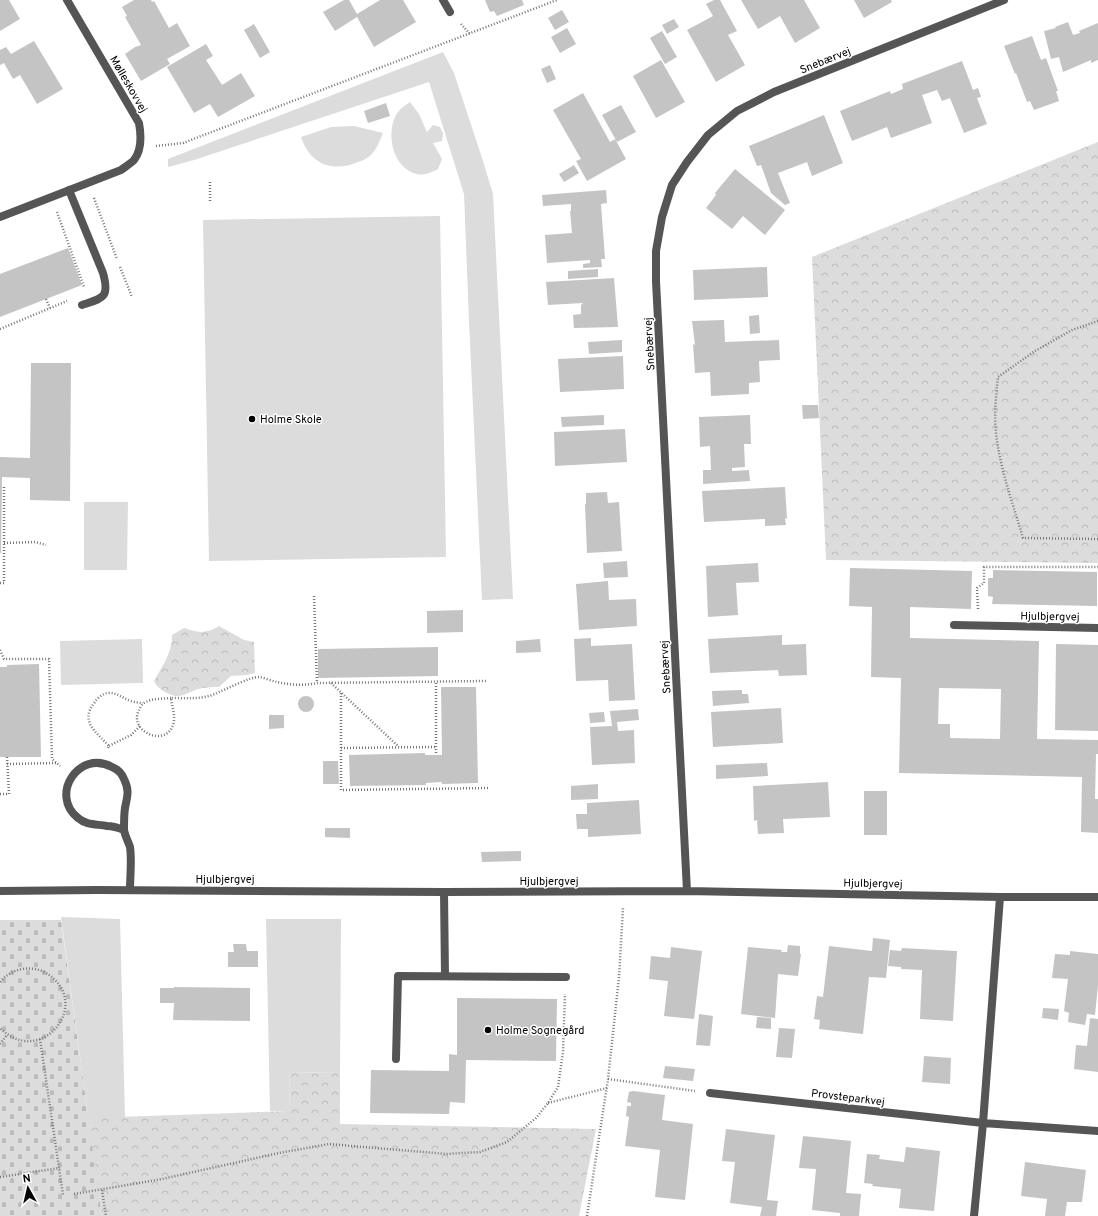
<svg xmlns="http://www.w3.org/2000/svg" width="1098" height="1216" font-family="Overpass,sans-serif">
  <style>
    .grass { fill: #dcdcdc }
    .cemetery { fill: url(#cemetery-stones) }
    .park { fill: url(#park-crowns) }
    .building { fill: #c4c4c4; fill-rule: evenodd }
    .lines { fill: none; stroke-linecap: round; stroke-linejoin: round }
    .path { stroke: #777; stroke-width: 2.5; stroke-dasharray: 1 2; stroke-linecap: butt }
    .service { stroke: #555; stroke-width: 8 }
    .minor { stroke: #555; stroke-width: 8 }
    .poi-dot { fill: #000; stroke: #fff; stroke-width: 1.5 }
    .labels { text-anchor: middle; stroke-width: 3; stroke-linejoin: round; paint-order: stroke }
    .street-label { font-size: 11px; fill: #000; stroke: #fff }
    .poi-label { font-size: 11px; fill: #000; stroke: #fff; text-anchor: start }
  </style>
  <defs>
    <pattern id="cemetery-stones" width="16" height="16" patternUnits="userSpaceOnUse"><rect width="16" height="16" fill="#dcdcdc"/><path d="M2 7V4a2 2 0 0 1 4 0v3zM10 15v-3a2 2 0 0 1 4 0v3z" fill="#bbb"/></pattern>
    <pattern id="park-crowns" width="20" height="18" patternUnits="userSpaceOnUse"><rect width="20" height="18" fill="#dcdcdc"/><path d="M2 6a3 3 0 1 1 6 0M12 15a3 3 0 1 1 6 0" fill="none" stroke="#bbb"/></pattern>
  </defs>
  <rect width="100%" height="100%" fill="#fff"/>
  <path class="grass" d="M443,52L454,73L482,158L493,194L513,599L482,600L469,321L464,194L429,82L194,160L168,167V159Z
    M410,102L419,114L427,132L433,125L440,127L443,133L442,141L433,143L442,159L438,169C432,172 424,176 417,174C394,169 386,137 395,117C398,110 404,106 410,102Z
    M354,126L383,133C380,140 377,149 371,155C368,158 362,161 358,162C332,173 310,164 301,137L331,127Z
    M440,216L446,557L209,561L203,220Z
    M84,502H128L127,570H84Z
    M142,639L143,683L61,685L60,641Z
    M61,917L120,919L125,1116L97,1182Z
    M266,919H341L340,1072L290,1073L289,1111H270Z"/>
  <path class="cemetery" d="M0,920H61L102,1216H0Z"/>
  <path class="park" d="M1098,142V563L826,560L812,257Z
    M219,626L244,640L254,642L255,673L247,675L231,676L219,687C214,687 208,687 203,688C188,690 182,702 165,692C160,689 156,686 154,681C162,667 173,651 172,635L184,628C198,633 206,634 219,626Z
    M340,1072V1124L596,1129L579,1216H102L88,1118L289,1111L290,1073Z"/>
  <path class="building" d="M0,0H9L20,19L0,31Z
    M134,0H151L152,2L154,1L169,28L177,23L190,46L167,59L170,64L141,81L125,54L135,47L141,45L125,17L127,16L122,7Z
    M344,0H349L357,14L380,0H403L416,22L374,47L357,17L335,31L323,12Z
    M485,0H522L524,5L497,16L494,11L490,12Z
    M714,0H720L737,31L728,35L745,65L716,82L687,30L713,16L706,4Z
    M741,0H804L820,28L795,43L780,16L758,29Z
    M854,0H891L892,2L864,18Z
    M562,10L569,22L555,30L548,18Z
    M674,19L679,27L667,34L662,25Z
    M1068,22L1073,35L1080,33L1079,31L1098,23V60L1091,63V60L1063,72L1059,57L1051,59L1044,31L1056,28L1055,27Z
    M254,24L270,52L260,58L244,30Z
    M567,28L576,44L560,53L551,37Z
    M662,31L677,57L665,64L650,38Z
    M1032,36L1041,60L1046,58L1058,91H1056L1059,101L1034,110L1030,101L1027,102L1016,73L1015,74L1004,46Z
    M34,41L63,89L37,104L20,75L13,79L4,63L0,65V50L6,47L11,54Z
    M206,44L213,56L206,60L222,85L241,73L255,96L218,117L210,104L194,113L167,67Z
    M661,60L685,102L656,118L633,76Z
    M962,61L973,90L978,88L981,97L977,98L987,124L964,133L950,98L942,101L937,90L922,95L932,123L891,138L887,127L852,141L840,111L890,91L891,94L903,89L902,84Z
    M550,65L556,79L547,83L541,69Z
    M583,93L610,142L615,139L626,159L587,181L576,161L581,159L553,110Z
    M386,103L390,116L368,123L364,111Z
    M621,105L636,132L617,142L602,115Z
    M824,115L843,163L812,176L807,162L778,173L790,203L785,205L771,193L761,165L757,166L749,146Z
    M574,165L579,173L564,182L559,174Z
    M735,169L785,210L765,235L743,216L732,229L706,208L716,195L715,193Z
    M606,190L607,203L601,204L605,259H601L602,267L583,268V264L590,263V260L547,263L545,235L572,233L570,211H571V204L543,206L542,195Z
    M68,248L82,285L0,317V274Z
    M767,267L768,297L694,300L693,270Z
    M598,269V277L568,279V271Z
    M614,278L618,327L574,328L573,315L581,314V305L583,303L548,305L546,282Z
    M759,315L760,333L750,334L749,316Z
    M724,320L725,342L779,340L780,360L759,361L760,382L749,383V394L711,396L710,372L695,373L693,344L695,345L692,321Z
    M622,340V352L589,354L588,342Z
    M623,356L624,389L560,392L558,359Z
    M31,363H71L70,501L30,500V478L2,477L1,553H0V457L30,458Z
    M802,405H818L819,418L803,419Z
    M604,415V425L562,427L561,417Z
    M750,415L751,444H744L745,467L732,468V471L749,470L750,481L703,484V470H711L710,446L700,447L699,417Z
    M625,429L627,462L555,466L554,432Z
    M785,487L787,519L785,518L786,525L765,526V519L704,522L702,491Z
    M607,492L608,503L619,502L622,551L587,553L585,504H586V493Z
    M627,561L628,577L604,578L603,563Z
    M758,563L759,582L736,583L738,615L708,617L706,566Z
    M850,568L972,571L971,609L910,607V638L1039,641L1037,739L1098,740V754H1096L1095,799H1098V833L1081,832L1082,777L899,773L901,678L871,677L872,607L849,606ZM939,688L1001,689L1000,739L950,738V724H938Z
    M993,570L1097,572V606L992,604L993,597L988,596V578H993Z
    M608,581L609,600L636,599L637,626L579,630L576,584Z
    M463,610V632L427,633V611Z
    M782,635V645L806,644L807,675L779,676L778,670L710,673L708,639Z
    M591,638V646L632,644L635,700L609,701L608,680L576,681L574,639Z
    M540,639L541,652L516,653V641Z
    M1056,644L1098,645V731L1055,730Z
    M438,647V676L318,678V649Z
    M39,664L41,757H0V667H7V665Z
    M441,687H476L478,783L442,784V782L426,783V785L350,786L349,755L425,753V755H442Z
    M742,690V694H748L749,703L713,706L712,691Z
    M298 704a8 8 0 1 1 16 0a8 8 0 1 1-16 0Z
    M781,708L783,743L713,747L711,712Z
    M638,709L639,720L617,722L618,731L634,730L635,763L592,765L590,727L612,726L610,711Z
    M604,712L605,722L590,723L589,713Z
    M269,715H284V728L269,729Z
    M323,761H338L339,784H323Z
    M767,763L768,776L716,779V765Z
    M828,782L830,817L783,819L784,833L758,834L757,820L754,821L753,786Z
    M598,784V799L571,800V786Z
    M864,791H887V835H864Z
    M639,800L641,834L588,837V829H577L576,814H587V803Z
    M325,828H350V838L325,837Z
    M521,851V861L482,862L481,852Z
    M873,938L890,940L886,978L869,977L863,1034L819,1029L820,1020L814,1019L817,996L823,997L829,946L872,951Z
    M233,944H246L247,951H258V967H228V952H234Z
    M788,945L800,946V954H801L798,976L778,974L775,1018L741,1014L748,947L782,950L781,952H787Z
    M671,947L702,951L694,1019L664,1016L668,981L649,979L651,956L670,958Z
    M902,948L957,951L953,1021L920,1019L922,970L901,969V967L888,966L890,950L901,951Z
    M1070,951L1098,954V985L1095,1015L1087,1014L1085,1025L1068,1022L1069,1013L1064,1011L1068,979L1052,978L1055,954L1070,955Z
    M174,987L250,988V1021L173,1020L174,1003H160V988H174Z
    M457,998L557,999L556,1061L466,1060L465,1103L450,1102L449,1114L370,1113L371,1070L449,1071V1054L457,1055Z
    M1043,1008L1059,1009L1058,1020L1042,1018Z
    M699,1014L713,1016L710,1046L696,1045Z
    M757,1017L771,1018V1029L756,1028Z
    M1090,1018L1098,1019V1072L1074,1069L1076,1045L1087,1046Z
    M779,1028L795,1029L792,1058L776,1057Z
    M924,1056L951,1058L950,1084L922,1082Z
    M665,1066L695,1069L693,1081L663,1078Z
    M633,1091L665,1095L662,1120L693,1124L685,1200L655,1197L660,1150L625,1146L629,1117L626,1116L627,1106H631V1103L627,1102L629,1092Z
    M726,1129L775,1135L767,1200L778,1201L776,1216H760L762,1207L730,1203L735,1162L722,1161Z
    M803,1136L851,1141L846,1193L861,1194L859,1216H840V1213L812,1210L816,1169L799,1168Z
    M906,1147L940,1151L934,1211L899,1208L901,1189L872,1186L873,1184L864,1183L867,1154L880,1155L879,1159L904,1162Z
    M1025,1162L1086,1170L1082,1202H1067L1065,1216H1045L1047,1199L1021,1196Z"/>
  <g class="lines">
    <path class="path" d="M461,24L470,34
      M156,146L183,143L557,0
      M210,182V201
      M94,198L117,259
      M57,212L84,287
      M120,267L132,297
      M46,299L50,308
      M1098,321L1072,330L1035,351L998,377C996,395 994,415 996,433C1000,469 1013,504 1023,538L1098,539
      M0,329L67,301
      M4,543L35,542L46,545
      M0,583H4V486
      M314,596L317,683
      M978,609L977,588L984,583V567H1098
      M0,650L4,659H49L52,759L60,766
      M331,683L399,747
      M436,683V755
      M341,693V790L490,788
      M171,698C162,699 152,698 144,703C142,704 140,708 139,710C128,731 165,748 173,725C176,717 172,707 171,698C188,698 204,700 219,692C229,688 250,677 259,677C265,678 272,681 277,682C290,685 304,686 317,683L486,681
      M109,746L131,735L140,726
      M108,748L109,746C96,732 79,721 95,702C97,698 103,694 107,693C117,692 122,698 131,701C135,702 139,703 143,703
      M341,748L436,747
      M7,764L56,763
      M0,794H9L7,757
      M0,982C10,971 21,967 35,969C42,970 49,974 54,979C88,1010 39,1067 0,1028
      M40,1039L63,1195
      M0,1044L7,1035
      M608,1079L695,1091
      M548,1103L607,1088
      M0,1177L60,1168
      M102,1190L106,1216
      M74,1194L162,1179L279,1153L329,1144L446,1154L480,1152L507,1142L536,1118L548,1103L558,1087L563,1052L565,994
      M587,1216L608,1079L619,977L623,908"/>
    <path class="service" d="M69,190L103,273C110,298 103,298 82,305
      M124,830C119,828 113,826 107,826C96,824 86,825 78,818C49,795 79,749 112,767C117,769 122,774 124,779C130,791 127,797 125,808C124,814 124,824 124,830C125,836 128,841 130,847C132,861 130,876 130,890
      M444,892L445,976
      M396,1059L398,976L566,977"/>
    <path class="minor" d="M443,0L450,12
      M0,217L121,170C125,167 130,164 134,160C142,150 141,134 139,123L67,0
      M954,625L1098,628
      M0,891L97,890L444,892L687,891L1000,897H1098
      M687,891L656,281V251L662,217L672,185L687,162L708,135L737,111L774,92L1004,0
      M710,1093L983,1123L1098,1131
      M974,1216L983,1123L1000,897"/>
  </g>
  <g class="poi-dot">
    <circle cx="252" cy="419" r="4"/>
    <circle cx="488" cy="1030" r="4"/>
  </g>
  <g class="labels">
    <g class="street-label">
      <text transform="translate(825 60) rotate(-22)" y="4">Snebærvej</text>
      <text transform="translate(129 84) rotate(60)" y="4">Mølleskovvej</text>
      <text transform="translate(649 344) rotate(-93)" y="4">Snebærvej</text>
      <text transform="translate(1050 616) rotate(1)" y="4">Hjulbjergvej</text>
      <text transform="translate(665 667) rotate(-93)" y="4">Snebærvej</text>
      <text x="225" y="883">Hjulbjergvej</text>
      <text x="549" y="885">Hjulbjergvej</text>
      <text transform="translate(873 883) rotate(1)" y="4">Hjulbjergvej</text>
      <text transform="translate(848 1097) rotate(7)" y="4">Provsteparkvej</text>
    </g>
    <g class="poi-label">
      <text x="260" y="423">Holme Skole</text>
      <text x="496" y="1034">Holme Sognegård</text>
    </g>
  </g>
  <g transform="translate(28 1188) rotate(352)" stroke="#ffffff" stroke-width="3" paint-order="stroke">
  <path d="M0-3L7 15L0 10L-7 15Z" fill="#000000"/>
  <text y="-6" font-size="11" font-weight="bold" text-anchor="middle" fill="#000000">N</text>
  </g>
</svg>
